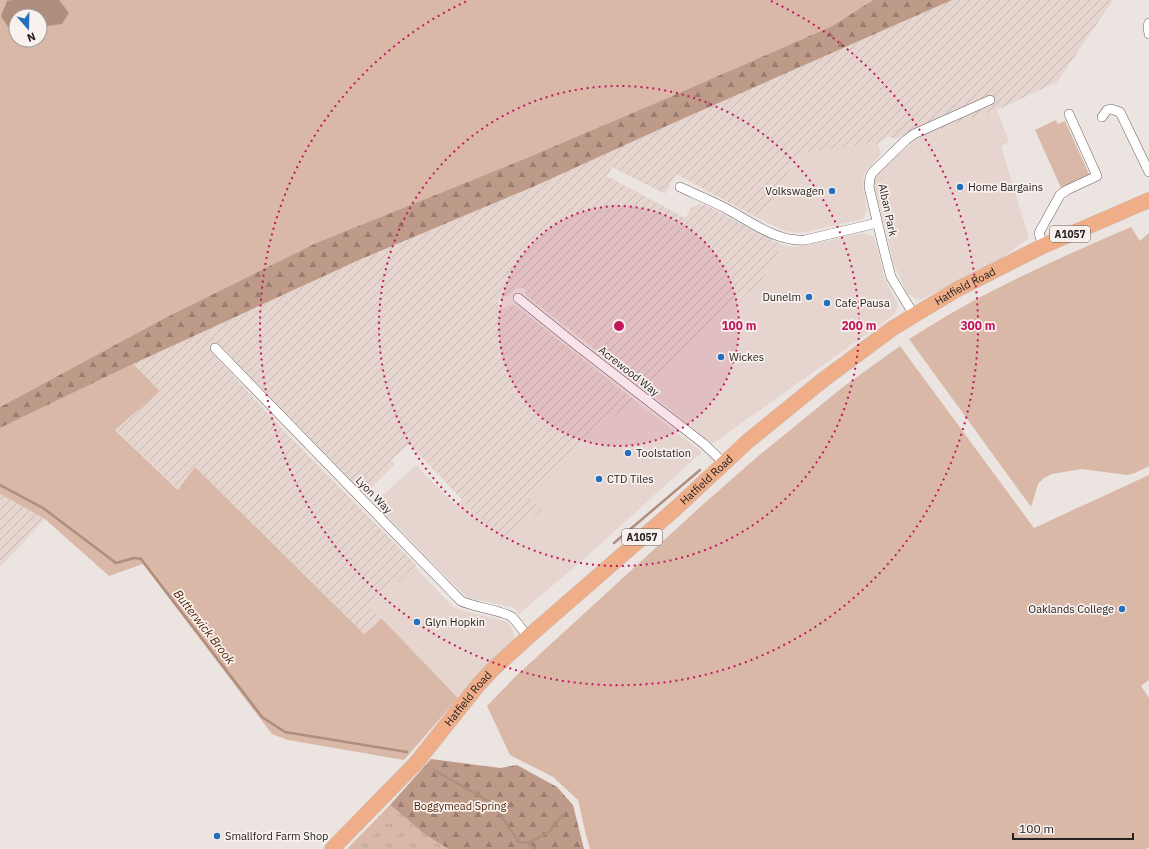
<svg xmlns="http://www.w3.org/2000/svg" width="1149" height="849" font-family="'IBM Plex Sans',sans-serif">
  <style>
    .built { fill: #e5d5ce }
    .industrial { fill: url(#industrial-furrows) }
    .green { fill: #d9b8a8; fill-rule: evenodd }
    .forest { fill: url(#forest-firs) }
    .park { fill: url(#park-tufts) }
    .water { fill: #b08e7d }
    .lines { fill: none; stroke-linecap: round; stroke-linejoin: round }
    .stream { stroke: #b08e7d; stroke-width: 2.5 }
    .street-casing { stroke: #6a6360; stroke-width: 10 }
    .primary-casing { stroke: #c2c1c1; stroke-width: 16 }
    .street { stroke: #fff; stroke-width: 9 }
    .primary { stroke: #efad88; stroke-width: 15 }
    .ring { fill: none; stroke: #c2185b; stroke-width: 2; stroke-dasharray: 2 4 }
    .poi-dot { fill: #236fbe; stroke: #f9f1ed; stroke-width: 1.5 }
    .labels { text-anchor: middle; stroke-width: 3.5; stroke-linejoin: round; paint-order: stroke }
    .shield { fill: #f9f1ed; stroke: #65605e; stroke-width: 1 }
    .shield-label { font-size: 10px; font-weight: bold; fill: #252221 }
    .poi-label { font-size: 11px; fill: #252221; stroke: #f9f1ed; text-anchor: start }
    .street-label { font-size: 11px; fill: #252221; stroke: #f9f1ed }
    .park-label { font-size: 11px; fill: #4c1f03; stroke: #f9f1ed }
    .water-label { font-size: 12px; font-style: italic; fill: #532509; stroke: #f9f1ed }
    .centre { fill: #c2185b; stroke: #f9f1ed; stroke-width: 2 }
    .ring-label { font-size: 12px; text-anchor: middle; font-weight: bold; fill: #c2185b; stroke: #f9f1ed; stroke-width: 3.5; stroke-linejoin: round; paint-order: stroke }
  </style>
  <defs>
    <pattern id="industrial-furrows" width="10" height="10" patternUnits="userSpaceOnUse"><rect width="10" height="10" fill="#e5d5ce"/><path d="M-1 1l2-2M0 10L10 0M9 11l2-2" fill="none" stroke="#c4b7b1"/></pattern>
    <pattern id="forest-firs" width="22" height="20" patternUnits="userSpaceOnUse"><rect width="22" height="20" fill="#be9a89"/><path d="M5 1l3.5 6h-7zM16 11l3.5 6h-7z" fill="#9a7d70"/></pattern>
    <pattern id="park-tufts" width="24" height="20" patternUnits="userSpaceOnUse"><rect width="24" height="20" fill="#d9b8a8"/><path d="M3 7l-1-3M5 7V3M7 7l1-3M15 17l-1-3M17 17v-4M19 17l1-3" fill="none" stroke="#ba9e90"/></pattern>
  </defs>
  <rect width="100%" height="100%" fill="#ece4e0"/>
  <path class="built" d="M997,110L1009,142L1001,146L1029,238L1000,259L920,300L914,298L907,293L894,264L873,179L916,139L933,131Z
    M870,143L878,144L881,154L877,159L866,171L864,175L863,187L867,210L863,218L860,220L798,233L785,231L760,219L800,154Z
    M862,233L872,236L875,240L884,276L898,305L895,314L712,444L648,391L748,292L754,295L782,245L793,247L804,246Z
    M633,399L702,452L585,558L519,614L513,607L467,598L379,508L378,504L379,499L416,465L456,506L462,499L503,542L541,510L527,494Z
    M415,567L453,607L464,611L505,621L509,624L514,632V641L484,669L458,698L367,605L394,578L398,582Z"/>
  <path class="industrial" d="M952,0H1113L1057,82L997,110L934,131L916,139L911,130L898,138H892L888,136L878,144L870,143L800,154L760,219L676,174L665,194L612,167L607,176L685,218L691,208L699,204L705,205L782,245L754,295L748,292L648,391L527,296L524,288H516L509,295L498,301L501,309L511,305L516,306L633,399L527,494L541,510L503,542L409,444L391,460L395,464L370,489L366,491L360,489L220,345L211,352L287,434L416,565L398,582L394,578L367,605L382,619L364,634L195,467L179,490L115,429L160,391L133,364L359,260L535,186L680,120Z
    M0,494L45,519L0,567Z"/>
  <path class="green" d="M0,0H873L832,26L672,96L529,157L316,243L163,319L0,407ZM16,16H40V40H16Z
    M1056,120L1058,124L1065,121L1089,174V176L1062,190L1035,130Z
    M1131,227L1140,241L1149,233V466L1135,473L1127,475L1082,469L1052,474L1044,478L1038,484L1031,507L909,339C926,329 942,318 959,309C1014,278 1073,252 1131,227Z
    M900,346L1034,528L1149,475V680L1141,686L1149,698V847L1146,849H590L586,835L578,800L553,777L510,755L487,706L516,676L699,508L757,457L843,387Z
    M133,364L160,391L115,430L178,490L195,467L364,634L382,619L458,698L404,760L288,740L272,734L143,564L109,576L45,519L0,494V428Z"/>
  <path class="forest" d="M873,0H952L680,120L535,186L359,260L133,364L0,428V407L163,319L316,243L529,157L672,96L832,26Z
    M431,759L500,768L517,765L557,787L573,805L584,849H448L424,834L390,805Z"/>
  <path class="park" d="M390,805L424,834L448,849H347Z"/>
  <path class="water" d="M12,0H59L69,13L62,24L40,27V16H16V30H10L1,16L7,1Z"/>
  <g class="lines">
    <path class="stream" d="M0,485L43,508L116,563L134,558L141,559L262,717L285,732L407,752
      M614,543L700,470
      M434,770L492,803L519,842L528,843L548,833L563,815
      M528,843L535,849"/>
    <defs>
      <path id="street" d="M1149,23L1148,26L1149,34
        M1102,117L1107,110L1111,109L1120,112L1149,172
        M680,187C695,194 710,200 725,208C750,221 776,242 805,240L877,223
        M1043,246L1039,233L1060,195L1067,190L1097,176L1069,114
        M518,298L575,344L704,444L724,463
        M914,315L891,277L885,254L869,187L870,178L872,173L906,140L914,134L990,100
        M215,348L461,601C473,607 504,611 512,617C518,623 523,631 528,637"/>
      <g id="primary">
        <path id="s1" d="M332,849L416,763L479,684L493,669L528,637L675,509L748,441L823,380L893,328L956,290L1043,246L1149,200"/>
      </g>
    </defs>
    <use href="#street" class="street-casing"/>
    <use href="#primary" class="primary-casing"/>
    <use href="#street" class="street"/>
    <use href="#primary" class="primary"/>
  </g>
  <circle cx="619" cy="326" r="120" fill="#c2185b" fill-opacity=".12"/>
  <g class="ring">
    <circle cx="619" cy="326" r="120"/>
    <circle cx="619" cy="326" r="240"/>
    <path d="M771 1A359 359 0 1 1 467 1"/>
  </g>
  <g class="poi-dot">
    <circle cx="960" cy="187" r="4"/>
    <circle cx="832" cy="191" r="4"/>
    <circle cx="809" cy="297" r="4"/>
    <circle cx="827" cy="303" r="4"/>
    <circle cx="721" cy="357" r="4"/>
    <circle cx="628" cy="453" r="4"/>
    <circle cx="599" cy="479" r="4"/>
    <circle cx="1122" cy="609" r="4"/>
    <circle cx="417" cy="622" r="4"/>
    <circle cx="217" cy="836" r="4"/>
  </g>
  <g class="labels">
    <g class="shield">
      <rect x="1050" y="226" width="40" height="16" rx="3"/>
      <rect x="622" y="529" width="40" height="16" rx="3"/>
    </g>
    <g class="shield-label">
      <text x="1070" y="238">A1057</text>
      <text x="642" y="541">A1057</text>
    </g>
    <g class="poi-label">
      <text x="968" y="191">Home Bargains</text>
      <text x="824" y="195" text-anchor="end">Volkswagen</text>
      <text x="801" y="301" text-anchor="end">Dunelm</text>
      <text x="835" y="307">Cafe Pausa</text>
      <text x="729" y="361">Wickes</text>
      <text x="636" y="457">Toolstation</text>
      <text x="607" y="483">CTD Tiles</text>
      <text x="1114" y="613" text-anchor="end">Oaklands College</text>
      <text x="425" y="626">Glyn Hopkin</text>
      <text x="225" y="840">Smallford Farm Shop</text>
    </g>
    <g class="street-label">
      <text transform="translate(888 210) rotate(78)" y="4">Alban Park</text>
      <text dy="4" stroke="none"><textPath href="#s1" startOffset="851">Hatfield Road</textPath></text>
      <text transform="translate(629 371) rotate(38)" y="4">Acrewood Way</text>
      <text dy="4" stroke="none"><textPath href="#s1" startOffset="527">Hatfield Road</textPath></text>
      <text transform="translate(374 495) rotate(46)" y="4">Lyon Way</text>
      <text dy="4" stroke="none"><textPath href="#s1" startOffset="203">Hatfield Road</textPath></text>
    </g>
    <g class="park-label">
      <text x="460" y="810">Boggymead Spring</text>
    </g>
    <g class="water-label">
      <text transform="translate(204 627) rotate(52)" y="4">Butterwick Brook</text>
    </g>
  </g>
  <circle cx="619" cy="326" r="6" class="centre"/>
  <g class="ring-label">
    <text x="739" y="330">100 m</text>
    <text x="859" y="330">200 m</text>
    <text x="978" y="330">300 m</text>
  </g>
  <g transform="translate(28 28) rotate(160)"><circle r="19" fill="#f9f1ed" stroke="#a49e9b"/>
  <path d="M0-3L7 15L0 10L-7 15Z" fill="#236fbe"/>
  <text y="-6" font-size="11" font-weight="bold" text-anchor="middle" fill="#252221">N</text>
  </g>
  <path d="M1013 833v6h120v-6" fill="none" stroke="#252221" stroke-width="2"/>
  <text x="1019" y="833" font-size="12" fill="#252221" stroke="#f9f1ed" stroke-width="3" paint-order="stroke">100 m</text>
</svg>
